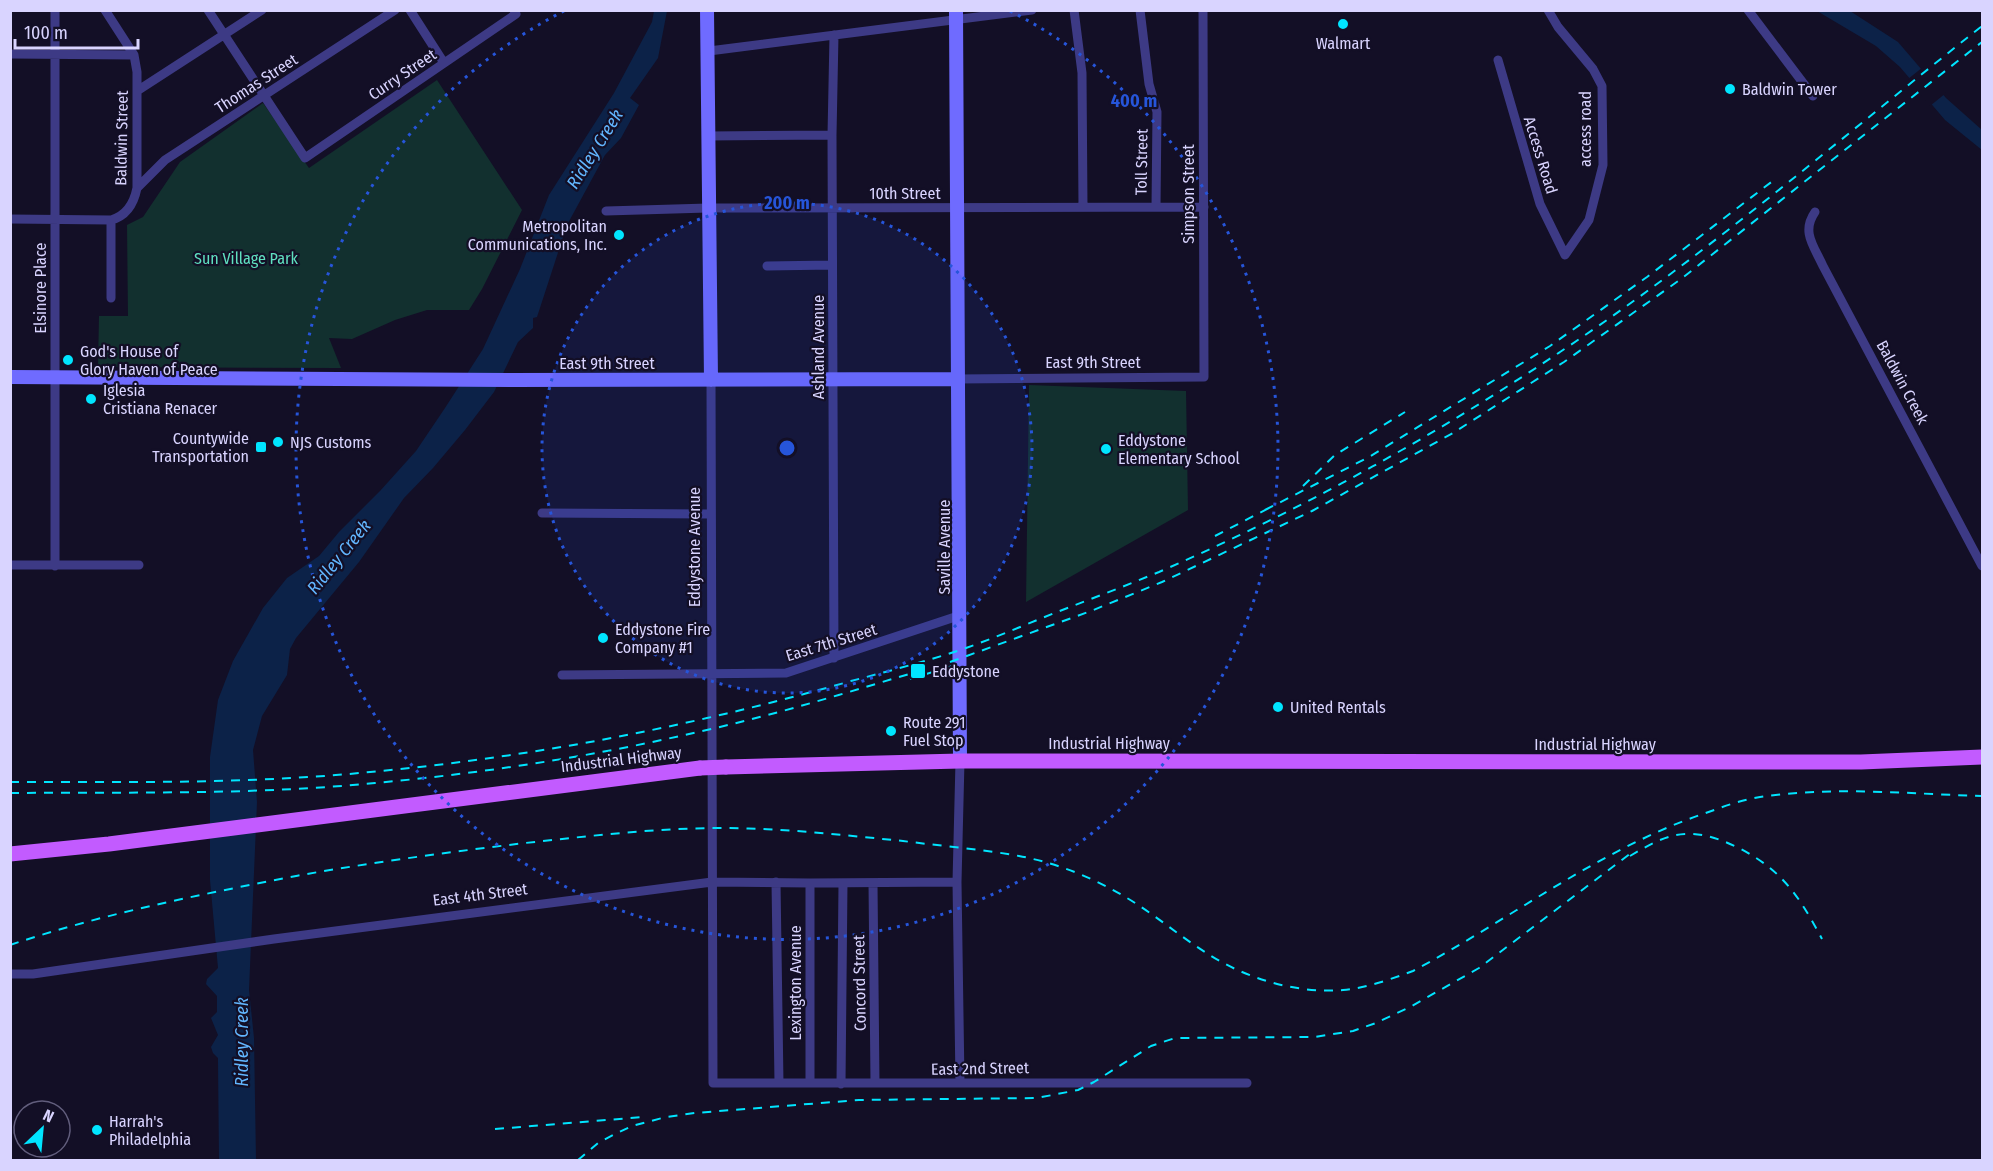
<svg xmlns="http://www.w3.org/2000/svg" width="1993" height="1171" font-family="'Fira Sans Condensed',sans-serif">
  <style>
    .green { fill: #12302f }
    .water { fill: #0c2248 }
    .pier { fill: #130f26 }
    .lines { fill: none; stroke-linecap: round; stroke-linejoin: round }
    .street { stroke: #3d3a85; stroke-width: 9 }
    .secondary { stroke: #6f6bff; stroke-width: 14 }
    .primary { stroke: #c25bff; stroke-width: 15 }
    .rail { stroke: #00e5ff; stroke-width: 2; stroke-dasharray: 9 8; stroke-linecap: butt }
    .primary-bridge { stroke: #c25bff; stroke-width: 15 }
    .ring { fill: none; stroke: #2655da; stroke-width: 3; stroke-dasharray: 3 6 }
    .poi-dot { fill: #00e5ff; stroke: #130f26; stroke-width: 2 }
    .labels { text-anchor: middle; stroke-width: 4.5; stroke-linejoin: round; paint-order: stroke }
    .poi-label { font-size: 16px; fill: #d9d4ff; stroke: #130f26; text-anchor: start }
    .street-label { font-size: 16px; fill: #d9d4ff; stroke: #130f26 }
    .park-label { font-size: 16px; fill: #5fe0c0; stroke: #130f26 }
    .water-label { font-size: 18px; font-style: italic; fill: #62b6ff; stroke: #130f26 }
    .centre { fill: #2655da; stroke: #130f26; stroke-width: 3 }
    .ring-label { font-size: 18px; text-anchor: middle; font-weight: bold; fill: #2655da; stroke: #130f26; stroke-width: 4.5; stroke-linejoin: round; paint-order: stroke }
  </style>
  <rect width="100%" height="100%" fill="#130f26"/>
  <path class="green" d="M437,80L522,210L482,289L469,310H427L395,320L352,339L329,338L341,368L98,367L99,316H128L127,225L143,217L180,162L263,103L309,168Z
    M1029,385L1186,391L1188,510L1026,602Z"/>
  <path class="water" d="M654,11H667L658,58L630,98L639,105L621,138L605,155L567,225L537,317L533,318V328L518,342L494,392L465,430L433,468L404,498L359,562L296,638L290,649L287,675L262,716L253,750L257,802L249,990L254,1038L256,1160H219L218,1062V1058L213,1053L211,1047L218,1035L211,1018L217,1012V996L206,984L207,979L218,968L210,880V757L218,700L233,661L263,608L287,578L319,556L339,532L380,491L416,451L445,408L483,349L520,269L549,195L614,93L652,22Z
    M1817,11H1850L1898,42L1946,98L1982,130V150L1945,120L1900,67L1876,46Z"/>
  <path class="pier" d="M1923,67L1946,93L1930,106L1908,79Z"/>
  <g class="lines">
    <path class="street" d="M55,10V566
      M105,10L134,55L137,72V188C134,203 126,216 111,220V298
      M208,10L305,158L516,14L514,10
      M410,10L444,63
      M1074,10L1082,73L1083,207
      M1140,10L1149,84L1157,112L1156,207
      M1748,10L1813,96
      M709,51L1032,10
      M10,54L134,55
      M1498,60L1540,204L1565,255L1589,220L1603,165L1602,86L1593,69L1558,27L1548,10
      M137,91L262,10
      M708,136L832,135
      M137,188L165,160L395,10
      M606,211L708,208L1204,207
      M1815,212C1801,232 1814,246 1823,266L1982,566
      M10,219L111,220
      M767,266L832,265
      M957,379L1204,377L1203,10
      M711,380L713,1083H1247
      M542,513L710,514
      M10,565H139
      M834,658L832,135L834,35
      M562,675L786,673L961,615
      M776,882L779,1083
      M873,883L875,1083
      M10,974H33L274,939L712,882L810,883L957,882
      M960,1082L957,882L960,761
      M810,1083V883
      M841,1084L843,883"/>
    <path class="secondary" d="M707,10L711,380
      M956,10L960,761
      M10,377L509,380L957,379"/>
    <path class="primary" d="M726,767L960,761L1861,762L1982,757
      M10,854L109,844L700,768"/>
    <path class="rail" d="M1303,486L1335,455L1405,412
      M1265,510L1369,457L1550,346L1647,277L1774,180
      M1215,536L1271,507
      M950,662L1091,611L1162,582L1312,511L1453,433L1564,362L1681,279L1982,42
      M910,679L959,664
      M10,782C130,782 250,784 370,772C533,757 694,726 851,681C889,671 928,661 966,648C997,637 1027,624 1057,612C1091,599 1125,586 1159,572C1299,511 1433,437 1560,352C1708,254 1843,136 1982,26
      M10,793C132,792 254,795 375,783C485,773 595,756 702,731C775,715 845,693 916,672
      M1630,856C1647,846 1665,835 1685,834C1705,833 1722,840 1739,848C1783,871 1799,896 1822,939
      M10,945C105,913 203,894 301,875C375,862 450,852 525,843C590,836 655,828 721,828C782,828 843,835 903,841C941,846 981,849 1019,856C1057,863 1094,878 1127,898C1154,914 1178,935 1205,952C1244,978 1296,994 1343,990C1367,988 1391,979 1413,971C1509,920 1597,851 1700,815C1720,808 1740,800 1760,797C1832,786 1910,794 1982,796
      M495,1129L644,1117
      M578,1160L598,1143L615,1134L632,1126L666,1117L695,1113L859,1100L1037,1098L1078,1090L1094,1082L1151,1046L1175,1038L1314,1037L1353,1031L1376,1023L1410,1007L1479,968L1635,850"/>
    <path class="primary-bridge" d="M700,768L726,767"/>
  </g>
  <circle cx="787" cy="448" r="245" fill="#2655da" fill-opacity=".12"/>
  <g class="ring">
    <circle cx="787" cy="448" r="245"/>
    <path d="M1010 11A491 491 0 1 1 564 11"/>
  </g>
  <g class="poi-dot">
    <circle cx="1343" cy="24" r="6"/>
    <circle cx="1730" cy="89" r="6"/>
    <circle cx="619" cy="235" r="6"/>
    <circle cx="68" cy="360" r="6"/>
    <circle cx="91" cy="399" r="6"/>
    <circle cx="278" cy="442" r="6"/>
    <rect x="255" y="441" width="12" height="12" rx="3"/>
    <circle cx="1106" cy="449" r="6"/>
    <circle cx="603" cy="638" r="6"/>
    <rect x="910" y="663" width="16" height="16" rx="3"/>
    <circle cx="1278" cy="707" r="6"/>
    <circle cx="891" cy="731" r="6"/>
    <circle cx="97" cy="1130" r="6"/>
  </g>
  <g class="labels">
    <g class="poi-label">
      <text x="1343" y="49" text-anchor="middle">Walmart</text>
      <text x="1742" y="95">Baldwin Tower</text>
      <text x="607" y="232" text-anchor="end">Metropolitan<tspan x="607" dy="18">Communications, Inc.</tspan></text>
      <text x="80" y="357">God's House of<tspan x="80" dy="18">Glory Haven of Peace</tspan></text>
      <text x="103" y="396">Iglesia<tspan x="103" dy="18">Cristiana Renacer</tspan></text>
      <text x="249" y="444" text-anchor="end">Countywide<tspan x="249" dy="18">Transportation</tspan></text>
      <text x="1118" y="446">Eddystone<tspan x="1118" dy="18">Elementary School</tspan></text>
      <text x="290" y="448">NJS Customs</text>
      <text x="615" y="635">Eddystone Fire<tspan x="615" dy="18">Company #1</tspan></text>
      <text x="932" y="677">Eddystone</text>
      <text x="1290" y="713">United Rentals</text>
      <text x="903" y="728">Route 291<tspan x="903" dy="18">Fuel Stop</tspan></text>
      <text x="109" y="1127">Harrah's<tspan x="109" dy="18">Philadelphia</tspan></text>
    </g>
    <g class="street-label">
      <text transform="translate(402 74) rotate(-34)" y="6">Curry Street</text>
      <text transform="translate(256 83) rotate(-33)" y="6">Thomas Street</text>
      <text transform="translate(1585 129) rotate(-90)" y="6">access road</text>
      <text transform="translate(121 138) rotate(-89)" y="6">Baldwin Street</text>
      <text transform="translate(1541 155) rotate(73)" y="6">Access Road</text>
      <text transform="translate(1141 162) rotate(-89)" y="6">Toll Street</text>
      <text x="905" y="199">10th Street</text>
      <text transform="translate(1188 194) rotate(-90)" y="6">Simpson Street</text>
      <text transform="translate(40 288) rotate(-90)" y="6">Elsinore Place</text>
      <text transform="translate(818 347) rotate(-90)" y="6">Ashland Avenue</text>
      <text x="1093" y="368">East 9th Street</text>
      <text x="607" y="369">East 9th Street</text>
      <text transform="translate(1903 382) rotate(62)" y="6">Baldwin Creek</text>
      <text transform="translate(694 547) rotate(-90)" y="6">Eddystone Avenue</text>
      <text transform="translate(944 547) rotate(-90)" y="6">Saville Avenue</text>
      <text transform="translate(831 642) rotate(-17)" y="6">East 7th Street</text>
      <text x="1109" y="749">Industrial Highway</text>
      <text x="1595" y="750">Industrial Highway</text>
      <text transform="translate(621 759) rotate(-7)" y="6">Industrial Highway</text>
      <text transform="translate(480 894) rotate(-7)" y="6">East 4th Street</text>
      <text transform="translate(795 983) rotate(-90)" y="6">Lexington Avenue</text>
      <text transform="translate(859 983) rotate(-91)" y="6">Concord Street</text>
      <text transform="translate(980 1068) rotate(-1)" y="6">East 2nd Street</text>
    </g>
    <g class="park-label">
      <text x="246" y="264">Sun Village Park</text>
    </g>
    <g class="water-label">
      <text transform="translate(595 149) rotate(-58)" y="6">Ridley Creek</text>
      <text transform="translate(339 557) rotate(-51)" y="6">Ridley Creek</text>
      <text transform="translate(242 1042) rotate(-90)" y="6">Ridley Creek</text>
    </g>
  </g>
  <circle cx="787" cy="448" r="9" class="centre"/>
  <g class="ring-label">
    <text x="1134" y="107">400 m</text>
    <text x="787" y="209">200 m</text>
  </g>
  <rect width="1993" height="1171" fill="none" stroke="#d9d4ff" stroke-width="24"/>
  <g transform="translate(42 1129) rotate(26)"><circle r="28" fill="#130f26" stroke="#625e7d" stroke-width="1.5"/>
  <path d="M0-4.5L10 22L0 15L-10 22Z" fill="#00e5ff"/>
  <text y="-9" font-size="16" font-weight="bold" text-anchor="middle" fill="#d9d4ff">N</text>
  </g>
  <path d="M15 39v9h123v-9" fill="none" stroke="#d9d4ff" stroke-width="3"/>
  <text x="24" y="39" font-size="18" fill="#d9d4ff" stroke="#130f26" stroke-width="4.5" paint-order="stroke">100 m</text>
</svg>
